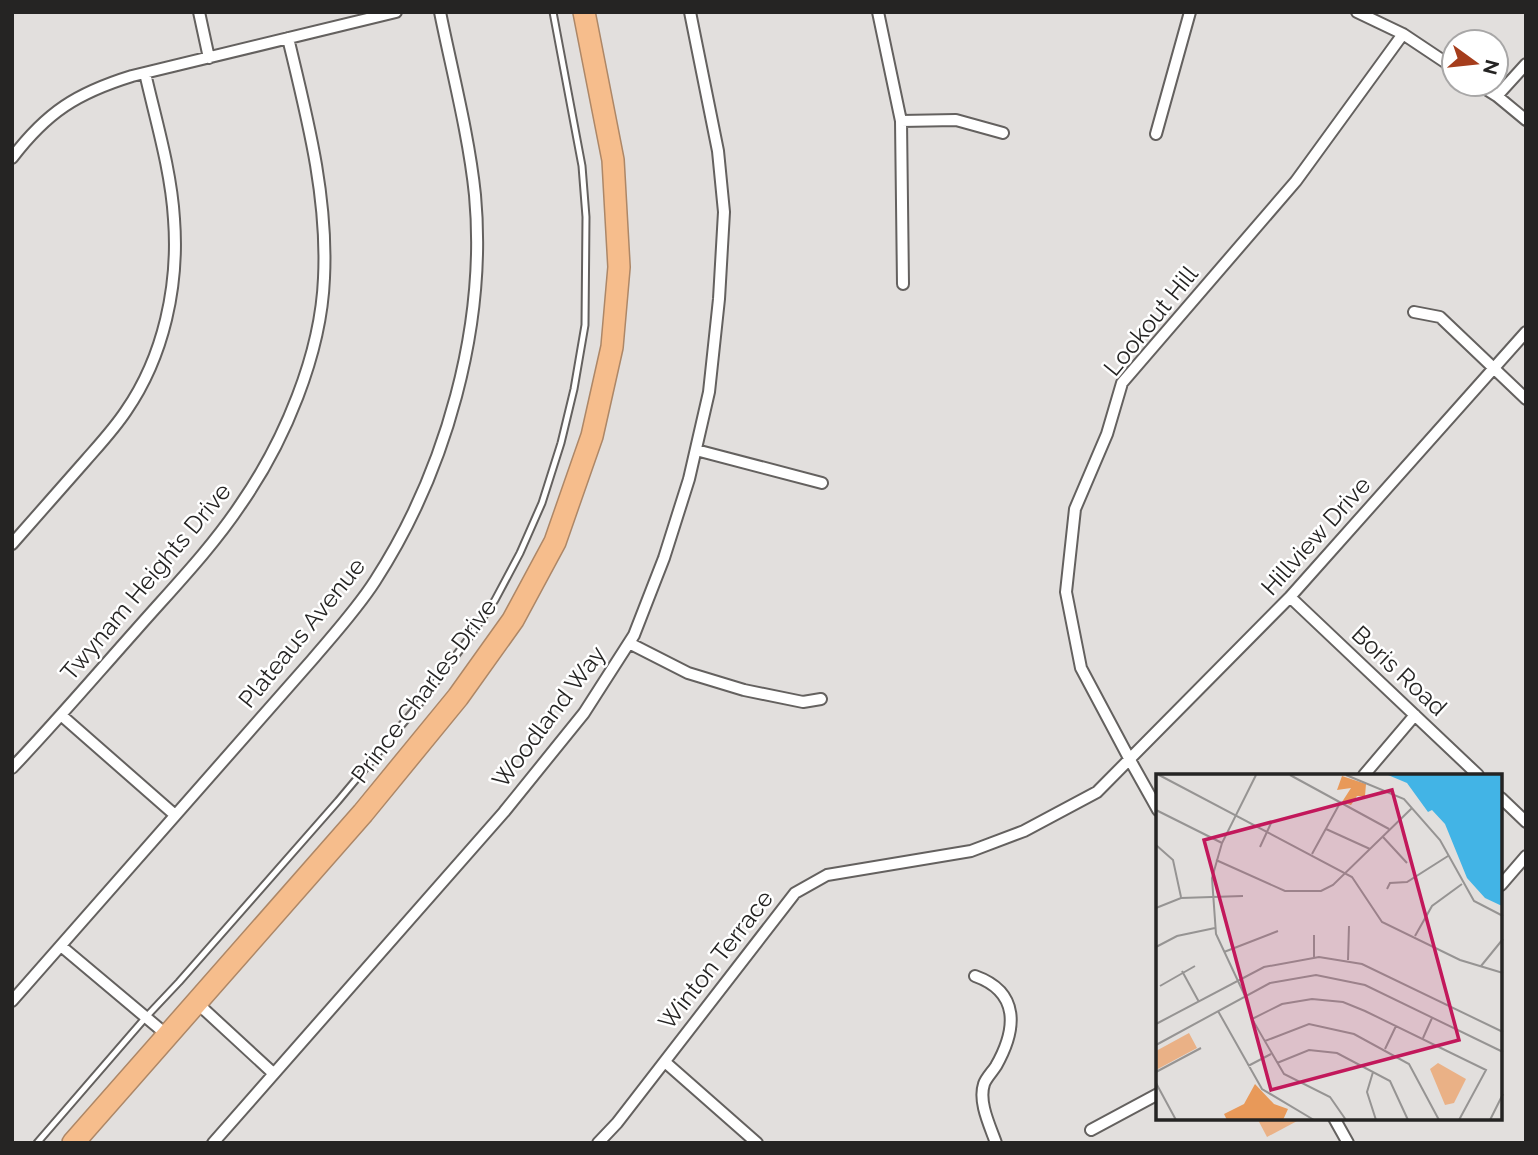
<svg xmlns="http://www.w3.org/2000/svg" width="1538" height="1155" font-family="Raleway,sans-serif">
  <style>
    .green { fill: #eab186 }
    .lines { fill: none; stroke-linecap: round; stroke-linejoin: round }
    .lane-casing { stroke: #64615f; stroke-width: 9 }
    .street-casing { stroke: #64615f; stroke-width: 14 }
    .highway-casing { stroke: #ad8767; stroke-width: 24 }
    .lane { stroke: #fff; stroke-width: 5 }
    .street { stroke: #fff; stroke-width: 10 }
    .highway { stroke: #f6bd8c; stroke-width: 21 }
    .labels { text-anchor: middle; stroke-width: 5; stroke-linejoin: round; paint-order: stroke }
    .street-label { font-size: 24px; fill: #252423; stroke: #fff }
    .inset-road { fill: none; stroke: #969493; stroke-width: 2 }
    .view { fill: #c2185b; fill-opacity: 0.15; stroke: #c2185b; stroke-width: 3.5 }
    .inset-edge { fill: none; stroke: #252423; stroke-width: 3.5 }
  </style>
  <rect width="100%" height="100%" fill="#e2dfdd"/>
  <path class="green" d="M1257,1118H1298L1299,1120L1267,1137Z"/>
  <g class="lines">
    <defs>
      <path id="lane" d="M37,1143L146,1017L179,982L338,801L420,703L466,642L495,600L520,553L542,503L561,443L574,389L585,325L586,217L582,166L553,12"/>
      <path id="street" d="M199,12L209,58
        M878,12L901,121L903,284
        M1357,12L1403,34L1454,68
        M1478,84L1497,96L1526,120
        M1497,96L1526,64
        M901,121L956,120L1003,133
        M1156,134L1190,12
        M12,158C47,112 77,93 132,76L396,12
        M1414,312L1440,317L1526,399
        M696,450L822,483
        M12,544C37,516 61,488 86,460C100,444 114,429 126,411C164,356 179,285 174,219C171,170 156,121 145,73
        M1290,597L1478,775
        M629,643L688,673L744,690L803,702L821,699
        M61,715L175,815
        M12,768C55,723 95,676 136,630C172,589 211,549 241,504C284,442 321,355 324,278C328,196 307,117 288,38
        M1364,775L1415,715
        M1501,798L1526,822
        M1158,810L1130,760L1081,668L1066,592L1075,509L1107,434L1122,383L1296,181L1403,34
        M1501,885L1526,856
        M61,946L167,1035
        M975,976C1020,992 1017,1029 996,1066C993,1071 986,1078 984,1084C978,1102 990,1126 996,1143
        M12,1001L312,660C334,634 357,609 375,581C446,471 487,326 475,195C469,136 452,71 440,12
        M196,1002L273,1073
        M665,1062L757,1143
        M1334,1118L1348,1143
        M1091,1130L1158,1094
        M213,1143L504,812L584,713L634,635L664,558L689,479L709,392L719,299L724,212L718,151L690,12
        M598,1143L617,1123L795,893L827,875L971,851L1024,831L1097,792L1290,597L1526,332"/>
      <path id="highway" d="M73,1143L363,813L458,697L513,620L555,542L592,436L612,347L619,267L613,160L584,12"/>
    </defs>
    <use href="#lane" class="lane-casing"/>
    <use href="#street" class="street-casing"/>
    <use href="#highway" class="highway-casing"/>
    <use href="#lane" class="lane"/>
    <use href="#street" class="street"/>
    <use href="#highway" class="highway"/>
  </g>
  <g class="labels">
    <g class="street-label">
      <text transform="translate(1151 321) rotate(-51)" y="8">Lookout Hill</text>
      <text transform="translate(1316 536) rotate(-48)" y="8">Hillview Drive</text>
      <text transform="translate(146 582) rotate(-50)" y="8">Twynam Heights Drive</text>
      <text transform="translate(302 633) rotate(-51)" y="8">Plateaus Avenue</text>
      <text transform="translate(1399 671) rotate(43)" y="8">Boris Road</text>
      <text transform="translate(424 691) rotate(-53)" y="8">Prince Charles Drive</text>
      <text transform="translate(549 717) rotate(-53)" y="8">Woodland Way</text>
      <text transform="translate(716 960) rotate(-52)" y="8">Winton Terrace</text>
    </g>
  </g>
  <g transform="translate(1156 774)">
    <rect width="346" height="346" fill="#e2dfdd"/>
    <path d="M33,259L41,274L0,296V277ZM282,289L310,305L298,329L289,331L274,295Z" fill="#eab186"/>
    <path d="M186,2L210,10L209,22H201L195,31L186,28L195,14L181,16ZM99,310L118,330L132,335L127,346H71L68,340L88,330Z" fill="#e89959"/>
    <path d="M232,1H346V132L329,124L311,104L289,50L276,36L272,38L251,9Z" fill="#42b4e6"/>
    <path class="inset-road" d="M3,1L196,103L226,148L304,186L347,199M134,1L233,55M190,1L248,25L284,66L318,127L347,142M0,36L66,69M170,55L214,75M227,63L251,89M0,71L17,86L25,123M104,73L116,47M156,80L184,29M60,86L129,117H165L177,111L256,34M231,115L234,109L251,108L292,82M0,134L25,124L87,122M158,161V183M259,162L276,132L306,110M0,173L21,162L59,154M68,178L122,157M192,186L193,152M325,192L347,165M26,197L43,228M4,212L39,192M89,222L60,160L56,104L66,69L100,1M62,237L106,315L158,346M0,250L108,193L163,183L206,190L347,258M267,264L276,244M109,267L153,250L198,260L253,290L283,346M0,271L114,209L160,201L209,211L347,278M229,275L240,252M121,289L153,276L181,279L234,307L252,346M92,292L115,280M0,298L45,274M217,298L211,318L220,346M0,309L20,346M190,346L174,323L128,300L96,245L126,230L156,225L187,228L209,237L330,296L303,346M334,346L347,320"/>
    <path class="view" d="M236,16L303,266L115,316L48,66Z"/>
    <rect width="346" height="346" class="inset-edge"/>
  </g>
  <rect width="1538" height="1155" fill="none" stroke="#252423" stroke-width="28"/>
  <g transform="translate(1475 63) rotate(105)"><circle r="33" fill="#ffffff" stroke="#a8a7a7" stroke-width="2"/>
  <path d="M0-5L12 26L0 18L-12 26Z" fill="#a53d1c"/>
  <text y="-10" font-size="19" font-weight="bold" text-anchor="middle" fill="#252423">N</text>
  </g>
</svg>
